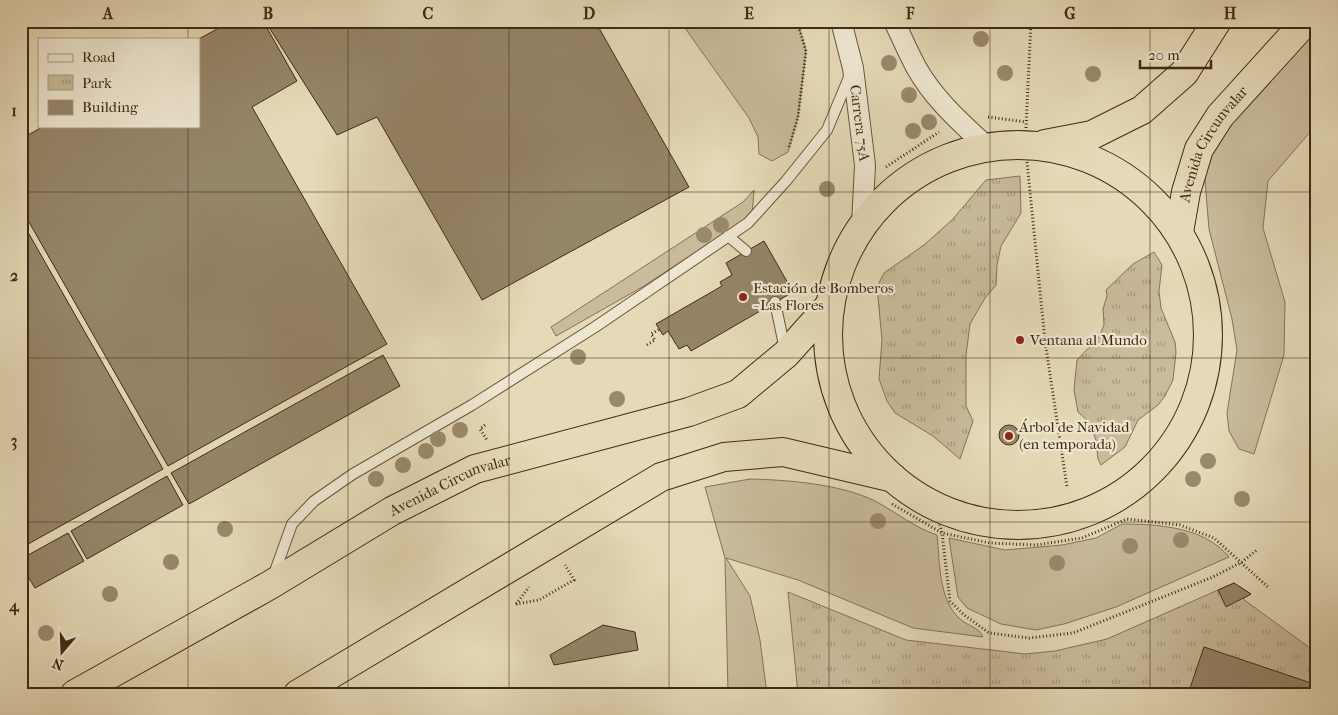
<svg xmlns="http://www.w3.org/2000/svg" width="1338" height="715" font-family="'IM FELL French Canon',serif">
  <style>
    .grass { fill: #c9bb9b; stroke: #847358 }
    .park { fill: url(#park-tufts); stroke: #847358 }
    .building { fill: #958569; stroke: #3f2b14 }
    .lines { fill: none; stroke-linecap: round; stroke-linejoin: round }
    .lane-casing { stroke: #68563d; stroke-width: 12 }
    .street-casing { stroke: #68563d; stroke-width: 22 }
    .highway-casing { stroke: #3f2b14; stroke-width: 30 }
    .path { stroke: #3f2b14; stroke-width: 3; stroke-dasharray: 1 2.5; stroke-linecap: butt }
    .lane { stroke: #eee6d0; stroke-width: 10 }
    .street { stroke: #eee6d0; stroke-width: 20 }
    .highway { stroke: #e5d9b7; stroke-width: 28 }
    .tree { fill: #99896c }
    .grid { fill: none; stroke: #3f2b14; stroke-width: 1; stroke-opacity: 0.55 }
    .poi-dot { fill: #8f2418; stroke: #eee6d0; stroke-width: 2 }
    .labels { text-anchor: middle; stroke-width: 4.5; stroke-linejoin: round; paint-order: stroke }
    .street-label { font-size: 15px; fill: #3f2b14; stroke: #eee6d0 }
    .poi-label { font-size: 15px; fill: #3f2b14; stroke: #eee6d0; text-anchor: start }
    .neatline { fill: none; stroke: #3f2b14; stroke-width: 2 }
    .grid-label { font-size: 16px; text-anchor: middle; font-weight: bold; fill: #3f2b14 }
  </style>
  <defs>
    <pattern id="park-tufts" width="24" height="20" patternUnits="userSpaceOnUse" patternTransform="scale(1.25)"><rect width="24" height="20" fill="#c9bb9b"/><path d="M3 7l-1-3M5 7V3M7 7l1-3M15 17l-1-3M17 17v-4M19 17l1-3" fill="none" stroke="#a5987d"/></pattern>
  </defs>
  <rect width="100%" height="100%" fill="#e5d9b7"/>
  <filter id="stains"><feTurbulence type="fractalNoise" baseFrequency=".004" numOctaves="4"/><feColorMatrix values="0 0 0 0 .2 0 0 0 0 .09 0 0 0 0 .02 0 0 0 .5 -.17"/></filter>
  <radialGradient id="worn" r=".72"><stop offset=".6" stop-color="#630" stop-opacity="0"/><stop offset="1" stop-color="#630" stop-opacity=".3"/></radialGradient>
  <path class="grass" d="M680,21H797L806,51L798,117L788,152L772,161L759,154L758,137L749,118Z
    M1317,26V124L1268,181L1263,228L1285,302L1284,355L1254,454L1239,449L1229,431L1227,413L1237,350L1232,319L1209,229L1205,180L1208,155L1227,124Z
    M754,190L752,215L644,286L556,336L551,327L743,202Z
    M750,479C789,480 840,484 875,501C896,512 915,528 937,535C940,562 938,599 960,619C967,626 979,627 983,637L913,628L798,580L726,558L750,596L760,640L767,694H728L725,558L705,487Z
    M1122,524C1158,524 1205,527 1229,557L1116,607L1064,624L1036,630L1001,624L967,608L958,597L949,538L1005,550L1062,545L1096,538Z"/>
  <path class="park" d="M1020,176L1021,213L1001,246L997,265L996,285L985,298L970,324L966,355V406L973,421L960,459L933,436L895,413L887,401L879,379L882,340L877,287L884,273L924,245L952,220L986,180Z
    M1154,252L1162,265L1159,291L1161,308L1175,342L1176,352L1173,380L1165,396L1158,405L1138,420L1125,447L1101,465L1098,459L1096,440L1089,422L1078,412L1074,390L1077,360L1099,337L1104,325L1103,309L1107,296L1106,290L1133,264Z
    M1234,583L1251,594L1243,599L1317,653V694H798L788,592L906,640L1025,654L1055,651L1107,639Z"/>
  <path class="building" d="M231,21H263L297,81L252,107L387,344L168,466L21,208V139L44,126H199V39Z
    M265,21H595L689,187L482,300L377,117L337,135Z
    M21,220L163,469L21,548Z
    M764,241L793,292L691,351L687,345L679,349L668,331L663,335L656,324L722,286L720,282L732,275L726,263Z
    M383,355L400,386L189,504L171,473Z
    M999 435a10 10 0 1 1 20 0a10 10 0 1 1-20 0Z
    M167,476L183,505L87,559L71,531Z
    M68,533L84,561L35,588L21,565V559Z
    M21,578L29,592L21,597Z
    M1234,583L1251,594L1226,607L1218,590Z
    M603,625L635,632L638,650L554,665L550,655Z
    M1204,647L1317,685V694H1188Z"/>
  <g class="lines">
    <defs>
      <path id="lane" d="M728,236L746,251
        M775,302L785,350
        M273,577L292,524L314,501L353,474L472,405L595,327L748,223L786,181L827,130L850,75"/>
      <g id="street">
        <path id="s1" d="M841,21L853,68L865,165L862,225"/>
        <path d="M894,21C901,36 908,52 916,67C933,98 960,122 986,146"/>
      </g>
      <g id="highway">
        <path d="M1045,144L1092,135L1142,110L1184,73L1217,21"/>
        <circle cx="1018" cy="335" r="190"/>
        <path id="s2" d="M1179,232L1186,192L1199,149L1220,116L1306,21"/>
        <path id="s3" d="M75,694L270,585L392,511L475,469L689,412L738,394L786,354L829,306"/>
        <path d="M298,694L661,477L724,457L783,452L893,478"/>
      </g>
    </defs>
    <use href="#lane" class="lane-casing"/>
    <use href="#street" class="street-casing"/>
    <use href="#highway" class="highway-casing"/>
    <path class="path" d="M988,117L1026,122
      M1026,128L1031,21
      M789,147L798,117L806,51L797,21
      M1027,162L1045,341L1067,487
      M886,167L939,132
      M647,345L655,340L651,334L660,329
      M485,425L480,429L487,440
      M892,504L942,533L990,543L1036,545L1082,538L1127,519L1180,525L1214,538L1268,587
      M935,504L942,533L950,601L963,614L989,633L1029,638L1073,633L1213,577L1242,562L1258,549
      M516,604L529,587
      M516,604L539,600L574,580L565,565"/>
    <use href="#lane" class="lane"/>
    <use href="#street" class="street"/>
    <use href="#highway" class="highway"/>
  </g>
  <g class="tree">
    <circle cx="981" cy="39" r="8"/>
    <circle cx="889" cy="63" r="8"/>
    <circle cx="1005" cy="73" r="8"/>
    <circle cx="1093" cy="74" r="8"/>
    <circle cx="909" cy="95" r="8"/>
    <circle cx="929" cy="122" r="8"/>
    <circle cx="913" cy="131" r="8"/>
    <circle cx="827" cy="189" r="8"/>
    <circle cx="721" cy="225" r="8"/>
    <circle cx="704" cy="235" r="8"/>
    <circle cx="578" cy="357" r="8"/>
    <circle cx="617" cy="399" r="8"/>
    <circle cx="460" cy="430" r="8"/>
    <circle cx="438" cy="439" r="8"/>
    <circle cx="426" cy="451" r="8"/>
    <circle cx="1208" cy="461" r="8"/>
    <circle cx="403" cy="465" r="8"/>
    <circle cx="376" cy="479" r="8"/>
    <circle cx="1193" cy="479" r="8"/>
    <circle cx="1242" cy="499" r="8"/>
    <circle cx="878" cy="521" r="8"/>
    <circle cx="225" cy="529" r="8"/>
    <circle cx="1181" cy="540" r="8"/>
    <circle cx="1130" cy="546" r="8"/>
    <circle cx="171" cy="562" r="8"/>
    <circle cx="1057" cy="563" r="8"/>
    <circle cx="110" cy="594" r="8"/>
    <circle cx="46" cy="633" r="8"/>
  </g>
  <path class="grid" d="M188,21V39M348,21V694M509,21V694M669,21V694M829,21V694M990,21V694M1150,21V694M188,126V694M21,192H1317M21,358H1317M21,522H1317"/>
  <g class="poi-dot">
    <circle cx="743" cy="297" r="5"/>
    <circle cx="1020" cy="340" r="5"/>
    <circle cx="1009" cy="436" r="5"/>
  </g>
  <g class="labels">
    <g class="street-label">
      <text dy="5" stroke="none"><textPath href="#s1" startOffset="104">Carrera 75A</textPath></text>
      <text dy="5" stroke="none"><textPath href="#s2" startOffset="96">Avenida Circunvalar</textPath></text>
      <text dy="5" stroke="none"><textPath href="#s3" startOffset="430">Avenida Circunvalar</textPath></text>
    </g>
    <g class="poi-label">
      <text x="753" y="293">Estación de Bomberos<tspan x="753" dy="17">- Las Flores</tspan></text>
      <text x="1030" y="345">Ventana al Mundo</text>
      <text x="1019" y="432">Árbol de Navidad<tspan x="1019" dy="17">(en temporada)</tspan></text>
    </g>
  </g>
  <rect width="1338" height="715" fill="none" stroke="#e5d9b7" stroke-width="55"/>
  <rect x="38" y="38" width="162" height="90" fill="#eee6d0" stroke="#a89b85"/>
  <rect x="48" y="54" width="25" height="8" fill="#eee6d0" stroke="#a89b85"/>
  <text x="82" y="62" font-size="15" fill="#3f2b14">Road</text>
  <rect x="48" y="75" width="25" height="15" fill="url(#park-tufts)" stroke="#a89b85"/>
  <text x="82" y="88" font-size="15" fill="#3f2b14">Park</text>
  <rect x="48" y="100" width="25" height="15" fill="#958569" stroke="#a89b85"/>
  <text x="82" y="112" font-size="15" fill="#3f2b14">Building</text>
  <g transform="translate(62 652) rotate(199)" stroke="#eee6d0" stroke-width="4" paint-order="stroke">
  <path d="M0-4L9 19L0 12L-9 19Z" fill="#3f2b14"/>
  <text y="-8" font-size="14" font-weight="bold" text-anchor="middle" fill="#3f2b14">N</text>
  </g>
  <path d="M1140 60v8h71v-8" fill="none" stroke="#3f2b14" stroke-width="2.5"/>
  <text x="1148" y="60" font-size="15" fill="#3f2b14" stroke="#eee6d0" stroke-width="4" paint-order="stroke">20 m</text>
  <rect x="28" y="28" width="1282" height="660" class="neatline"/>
  <g class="grid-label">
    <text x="108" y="19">A</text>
    <text x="268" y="19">B</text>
    <text x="428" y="19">C</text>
    <text x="589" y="19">D</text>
    <text x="749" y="19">E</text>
    <text x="910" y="19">F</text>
    <text x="1070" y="19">G</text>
    <text x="1230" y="19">H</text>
    <text x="14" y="116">1</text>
    <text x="14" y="281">2</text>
    <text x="14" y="446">3</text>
    <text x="14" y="611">4</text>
  </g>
  <rect width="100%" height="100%" filter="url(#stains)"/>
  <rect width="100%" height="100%" fill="url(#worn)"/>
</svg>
